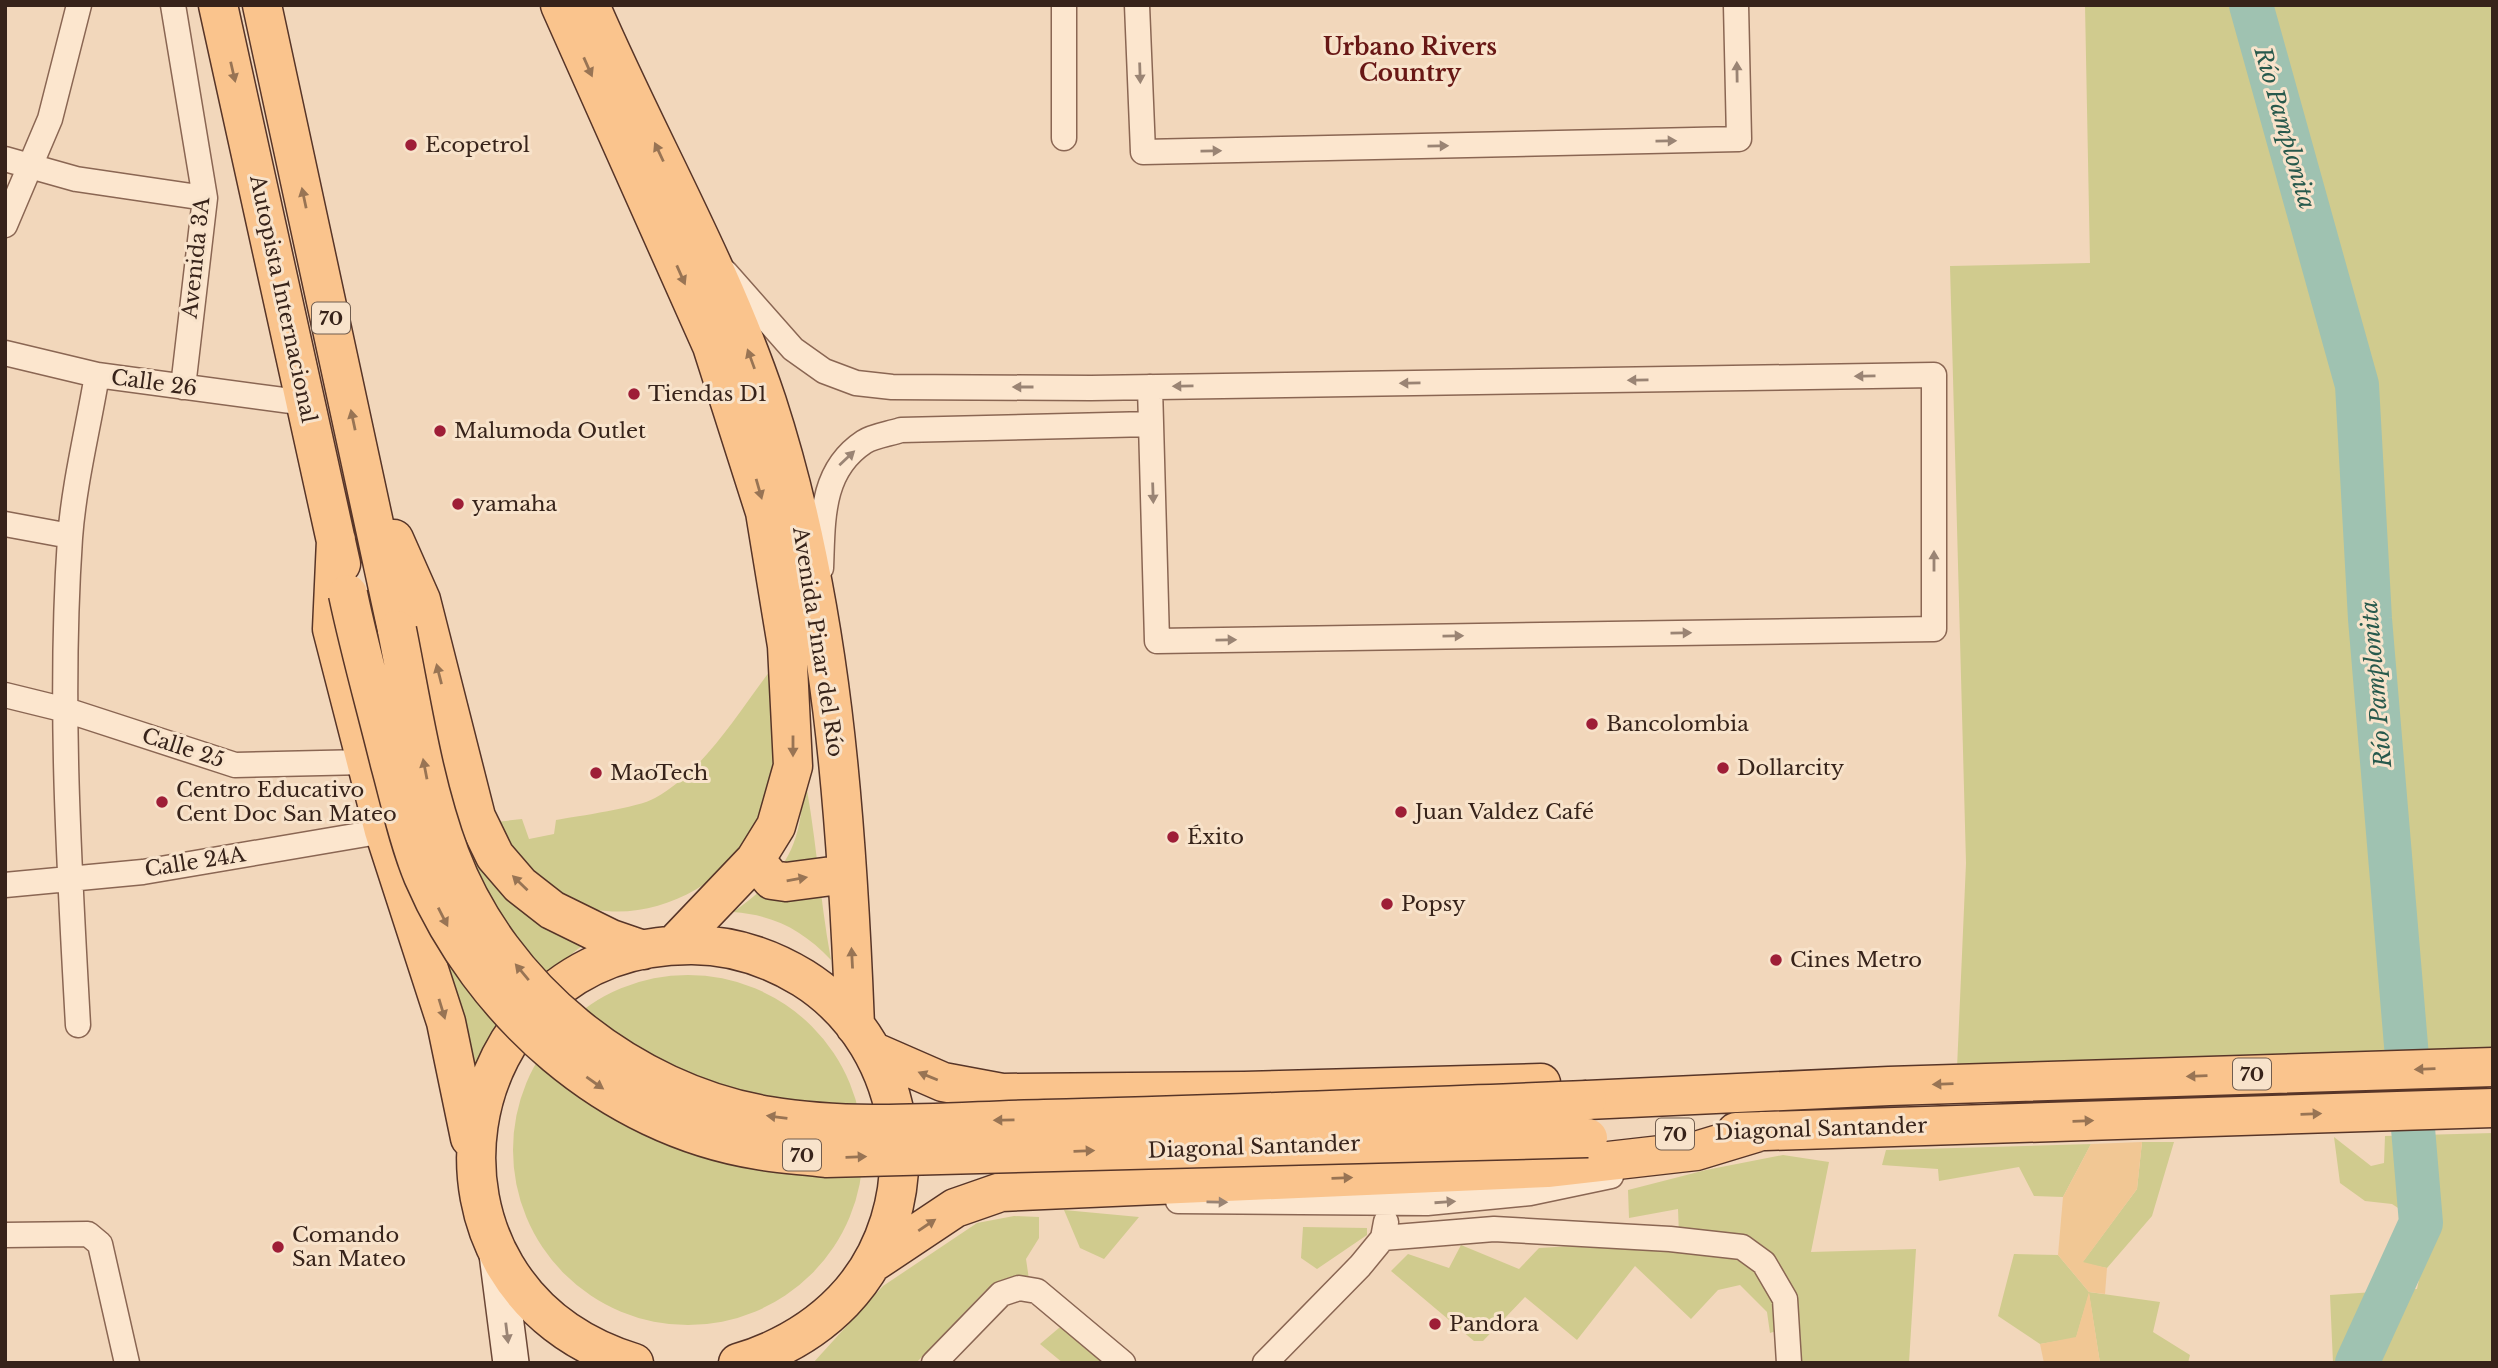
<svg xmlns="http://www.w3.org/2000/svg" width="2498" height="1368" font-family="'Libre Baskerville',serif">
  <style>
    .green { fill: #d0cb8e }
    .sand { fill: #f1c794 }
    .lines { fill: none; stroke-linecap: round; stroke-linejoin: round }
    .river { stroke: #9fc2b1; stroke-width: 44 }
    .minor-casing { stroke: #8a6653; stroke-width: 27 }
    .secondary-casing { stroke: #6b4737; stroke-width: 38 }
    .primary-casing { stroke: #573528; stroke-width: 41 }
    .minor { stroke: #fce6ce; stroke-width: 24 }
    .secondary { stroke: #fce6ce; stroke-width: 35 }
    .primary { stroke: #fac48d; stroke-width: 38 }
    .primary-bridge-casing { stroke: #573528; stroke-width: 41; stroke-linecap: butt }
    .primary-bridge { stroke: #fac48d; stroke-width: 38 }
    .oneway { fill: #987454 }
    .oneway2 { fill: #9a8474 }
    .poi-dot { fill: #9e1e37; stroke: #f8e3cb; stroke-width: 2.5 }
    .labels { text-anchor: middle; stroke-width: 6; stroke-linejoin: round; paint-order: stroke }
    .shield { fill: #f8e3cb; stroke: #715d4f; stroke-width: 2 }
    .shield-label { font-size: 19px; font-weight: bold; fill: #37231a }
    .poi-label { font-size: 21px; fill: #37231a; stroke: #f8e3cb; text-anchor: start }
    .street-label { font-size: 21px; fill: #37231a; stroke: #f8e3cb }
    .neighbourhood-label { font-size: 23px; font-weight: bold; fill: #681715; stroke: #f8e3cb }
    .water-label { font-size: 23px; font-style: italic; fill: #27594c; stroke: #f8e3cb }
  </style>
  <rect width="100%" height="100%" fill="#f2d7bb"/>
  <path class="green" d="M2085,5H2493V1051L1956,1091L1966,863L1950,266L2090,263Z
    M770,671C773,692 784,730 781,750C779,762 773,775 769,786C765,800 762,819 754,832C712,905 602,943 535,879C517,862 507,843 496,822L522,819L529,839L554,834L556,820C578,816 638,808 655,798C704,771 737,714 770,671Z
    M802,764C816,829 819,895 831,960C803,930 774,915 733,912C792,871 806,835 802,764Z
    M473,840L589,941C542,972 515,1019 484,1066L470,1069L419,858Z
    M513 1150a175 175 0 1 1 350 0a175 175 0 1 1-350 0Z
    M2493,1133V1363H2333L2330,1295L2417,1289L2430,1229L2392,1204L2365,1201L2340,1183L2334,1137L2371,1166L2384,1163L2385,1136Z
    M2142,1142H2174L2152,1216L2107,1268L2082,1263L2137,1189Z
    M2091,1144L2063,1197L2034,1196L2019,1167L1939,1181L1938,1169L1882,1165L1886,1150Z
    M1783,1155L1829,1162L1811,1252L1916,1249L1909,1363H1792L1769,1262L1679,1235L1678,1209L1629,1218L1628,1190L1706,1170Z
    M1064,1210L1139,1217L1104,1259L1080,1248Z
    M1014,1216L1039,1217V1238L1026,1259L1031,1293L986,1290L916,1363H813L883,1286L977,1223Z
    M1303,1227L1367,1228V1235L1317,1269L1301,1258Z
    M1658,1241L1740,1249L1764,1266L1785,1328L1770,1333L1767,1312L1740,1285L1718,1290L1691,1319L1635,1266L1577,1340L1525,1297L1483,1341H1474L1391,1271L1408,1254L1449,1268L1461,1245L1519,1269L1539,1248Z
    M2014,1254L2058,1255L2089,1292L2160,1302L2153,1332L2190,1355L2188,1363H2100L2089,1294L2076,1338L2040,1344L1998,1316Z
    M1066,1322L1113,1363H1063L1040,1344Z"/>
  <path class="sand" d="M2142,1142L2137,1189L2083,1262L2107,1268L2105,1294L2089,1292L2100,1363H2044L2040,1344L2076,1337L2089,1292L2058,1255L2063,1197L2091,1144Z"/>
  <g class="lines">
    <path class="river" d="M2251,5L2357,385L2370,619L2421,1223L2357,1363"/>
    <defs>
      <path id="minor" d="M173,5L205,198L183,387
        M1137,5L1143,152L1739,139L1736,5
        M1064,138V5
        M5,159L76,179L205,198
        M5,225L50,119L79,5
        M725,272L793,349L824,371L856,383L892,387L1091,388L1934,375V629L1157,641L1150,387
        M5,353L97,375L306,403
        M5,524L70,536
        M821,568C823,521 820,471 864,442C873,436 889,434 901,430L1151,424
        M5,695L66,710L235,765L366,762
        M5,885L143,872L384,831
        M78,1025C69,864 59,700 70,538C74,484 88,429 97,375
        M1178,1201L1427,1203L1530,1193L1611,1176
        M5,1235L88,1234L100,1244L127,1363
        M1383,1238L1494,1229L1670,1239L1742,1247L1764,1263L1785,1299L1789,1363
        M934,1363L1001,1294L1019,1288L1037,1291L1123,1363
        M1265,1363L1360,1266L1383,1238L1386,1222"/>
      <path id="secondary" d="M497,1254L511,1363"/>
      <path id="primary" d="M218,5L341,564
        M262,5L397,630
        M560,5L712,346L765,512L787,646L793,766L776,826L755,860L674,945
        M590,5C647,138 721,264 767,402C832,602 847,817 855,1026
        M394,539L421,600L476,817L495,856L520,885L552,910L611,939L643,950
        M336,540L332,629L384,831L446,1022L470,1138
        M755,860L772,880L786,882L847,874
        M872,1051L943,1082L1002,1093L1244,1091L1541,1083
        M1587,1100L1889,1086L2493,1067
        M1736,1132L2493,1108
        M871,1264L955,1208L1001,1192L1547,1168L1696,1151L1762,1131
        M634,1363C390,1288 444,944 692,945C731,945 770,958 803,978C913,1047 932,1208 843,1301C813,1332 778,1351 738,1363"/>
    </defs>
    <use href="#minor" class="minor-casing"/>
    <use href="#secondary" class="secondary-casing"/>
    <use href="#primary" class="primary-casing"/>
    <use href="#minor" class="minor"/>
    <use href="#secondary" class="secondary"/>
    <use href="#primary" class="primary"/>
    <defs>
      <path id="primary-bridge" d="M348,594C360,651 376,707 390,764C400,800 408,840 423,876C481,1012 608,1126 758,1150C780,1154 804,1155 826,1158L1588,1138
        M397,630C412,705 423,783 450,855C500,988 630,1093 769,1116C859,1131 954,1121 1044,1119C1225,1115 1406,1107 1587,1100"/>
    </defs>
    <use href="#primary-bridge" class="primary-bridge-casing"/>
    <use href="#primary-bridge" class="primary-bridge"/>
  </g>
  <defs><path id="oneway-solid" d="M-6-.8H1V-3.2L6.5 0L1 3.2V.8H-6Z" transform="scale(1.75)"/></defs>
  <g class="oneway">
    <use href="#oneway-solid" transform="translate(588 67) rotate(66)"/>
    <use href="#oneway-solid" transform="translate(233 72) rotate(77)"/>
    <use href="#oneway-solid" transform="translate(659 152) rotate(-115)"/>
    <use href="#oneway-solid" transform="translate(304 198) rotate(-102)"/>
    <use href="#oneway-solid" transform="translate(681 275) rotate(66)"/>
    <use href="#oneway-solid" transform="translate(751 359) rotate(-110)"/>
    <use href="#oneway-solid" transform="translate(353 420) rotate(-102)"/>
    <use href="#oneway-solid" transform="translate(759 489) rotate(74)"/>
    <use href="#oneway-solid" transform="translate(439 674) rotate(-104)"/>
    <use href="#oneway-solid" transform="translate(793 746) rotate(90)"/>
    <use href="#oneway-solid" transform="translate(425 769) rotate(-101)"/>
    <use href="#oneway-solid" transform="translate(797 879) rotate(-10)"/>
    <use href="#oneway-solid" transform="translate(520 883) rotate(-136)"/>
    <use href="#oneway-solid" transform="translate(443 917) rotate(63)"/>
    <use href="#oneway-solid" transform="translate(852 958) rotate(-93)"/>
    <use href="#oneway-solid" transform="translate(522 972) rotate(-130)"/>
    <use href="#oneway-solid" transform="translate(442 1009) rotate(73)"/>
    <use href="#oneway-solid" transform="translate(2425 1069) rotate(178)"/>
    <use href="#oneway-solid" transform="translate(928 1076) rotate(-158)"/>
    <use href="#oneway-solid" transform="translate(2197 1076) rotate(178)"/>
    <use href="#oneway-solid" transform="translate(595 1083) rotate(35)"/>
    <use href="#oneway-solid" transform="translate(1943 1084) rotate(178)"/>
    <use href="#oneway-solid" transform="translate(2311 1114) rotate(-2)"/>
    <use href="#oneway-solid" transform="translate(777 1117) rotate(-173)"/>
    <use href="#oneway-solid" transform="translate(1004 1120) rotate(179)"/>
    <use href="#oneway-solid" transform="translate(2083 1121) rotate(-2)"/>
    <use href="#oneway-solid" transform="translate(1084 1151) rotate(-2)"/>
    <use href="#oneway-solid" transform="translate(856 1157) rotate(-2)"/>
    <use href="#oneway-solid" transform="translate(1342 1178) rotate(-2)"/>
    <use href="#oneway-solid" transform="translate(927 1225) rotate(-34)"/>
  </g>
  <g class="oneway2">
    <use href="#oneway-solid" transform="translate(1737 72) rotate(-91)"/>
    <use href="#oneway-solid" transform="translate(1140 73) rotate(88)"/>
    <use href="#oneway-solid" transform="translate(1666 141) rotate(-1)"/>
    <use href="#oneway-solid" transform="translate(1438 146) rotate(-1)"/>
    <use href="#oneway-solid" transform="translate(1211 151) rotate(-1)"/>
    <use href="#oneway-solid" transform="translate(1865 376) rotate(179)"/>
    <use href="#oneway-solid" transform="translate(1638 380) rotate(179)"/>
    <use href="#oneway-solid" transform="translate(1410 383) rotate(179)"/>
    <use href="#oneway-solid" transform="translate(1183 386) rotate(179)"/>
    <use href="#oneway-solid" transform="translate(1023 387) rotate(-180)"/>
    <use href="#oneway-solid" transform="translate(847 458) rotate(-43)"/>
    <use href="#oneway-solid" transform="translate(1153 493) rotate(88)"/>
    <use href="#oneway-solid" transform="translate(1934 561) rotate(-90)"/>
    <use href="#oneway-solid" transform="translate(1681 633) rotate(-1)"/>
    <use href="#oneway-solid" transform="translate(1453 636) rotate(-1)"/>
    <use href="#oneway-solid" transform="translate(1226 640) rotate(-1)"/>
    <use href="#oneway-solid" transform="translate(1217 1202) rotate(1)"/>
    <use href="#oneway-solid" transform="translate(1445 1202) rotate(-4)"/>
    <use href="#oneway-solid" transform="translate(507 1333) rotate(83)"/>
  </g>
  <g class="poi-dot">
    <circle cx="411" cy="145" r="7"/>
    <circle cx="634" cy="394" r="7"/>
    <circle cx="440" cy="431" r="7"/>
    <circle cx="458" cy="504" r="7"/>
    <circle cx="1592" cy="724" r="7"/>
    <circle cx="1723" cy="768" r="7"/>
    <circle cx="596" cy="773" r="7"/>
    <circle cx="162" cy="802" r="7"/>
    <circle cx="1401" cy="812" r="7"/>
    <circle cx="1173" cy="837" r="7"/>
    <circle cx="1387" cy="904" r="7"/>
    <circle cx="1776" cy="960" r="7"/>
    <circle cx="278" cy="1247" r="7"/>
    <circle cx="1435" cy="1324" r="7"/>
  </g>
  <g class="labels">
    <g class="shield">
      <rect x="312" y="302.5" width="38" height="31" rx="5"/>
      <rect x="2233" y="1058.5" width="38" height="31" rx="5"/>
      <rect x="1656" y="1118.5" width="38" height="31" rx="5"/>
      <rect x="783" y="1139.5" width="38" height="31" rx="5"/>
    </g>
    <g class="shield-label">
      <text x="331" y="325">70</text>
      <text x="2252" y="1081">70</text>
      <text x="1675" y="1141">70</text>
      <text x="802" y="1162">70</text>
    </g>
    <g class="poi-label">
      <text x="425" y="152">Ecopetrol</text>
      <text x="648" y="401">Tiendas D1</text>
      <text x="454" y="438">Malumoda Outlet</text>
      <text x="472" y="511">yamaha</text>
      <text x="1606" y="731">Bancolombia</text>
      <text x="1737" y="775">Dollarcity</text>
      <text x="610" y="780">MaoTech</text>
      <text x="176" y="797">Centro Educativo<tspan x="176" dy="24">Cent Doc San Mateo</tspan></text>
      <text x="1415" y="819">Juan Valdez Café</text>
      <text x="1187" y="844">Éxito</text>
      <text x="1401" y="911">Popsy</text>
      <text x="1790" y="967">Cines Metro</text>
      <text x="292" y="1242">Comando<tspan x="292" dy="24">San Mateo</tspan></text>
      <text x="1449" y="1331">Pandora</text>
    </g>
    <g class="street-label">
      <text transform="translate(196 258) rotate(-84)" y="7">Avenida 3A</text>
      <text transform="translate(283 299) rotate(78)" y="7">Autopista Internacional</text>
      <text transform="translate(154 383) rotate(8)" y="7">Calle 26</text>
      <text transform="translate(818 642) rotate(81)" y="7">Avenida Pinar del Río</text>
      <text transform="translate(183 748) rotate(18)" y="7">Calle 25</text>
      <text transform="translate(195 862) rotate(-9)" y="7">Calle 24A</text>
      <text transform="translate(1821 1129) rotate(-2)" y="7">Diagonal Santander</text>
      <text transform="translate(1254 1147) rotate(-2)" y="7">Diagonal Santander</text>
    </g>
    <g class="neighbourhood-label">
      <text x="1410" y="55">Urbano Rivers<tspan x="1410" dy="26">Country</tspan></text>
    </g>
    <g class="water-label">
      <text transform="translate(2285 128) rotate(74)" y="8">Río Pamplonita</text>
      <text transform="translate(2376 684) rotate(-95)" y="8">Río Pamplonita</text>
    </g>
  </g>
  <rect width="2498" height="1368" fill="none" stroke="#37231a" stroke-width="14"/>
</svg>
